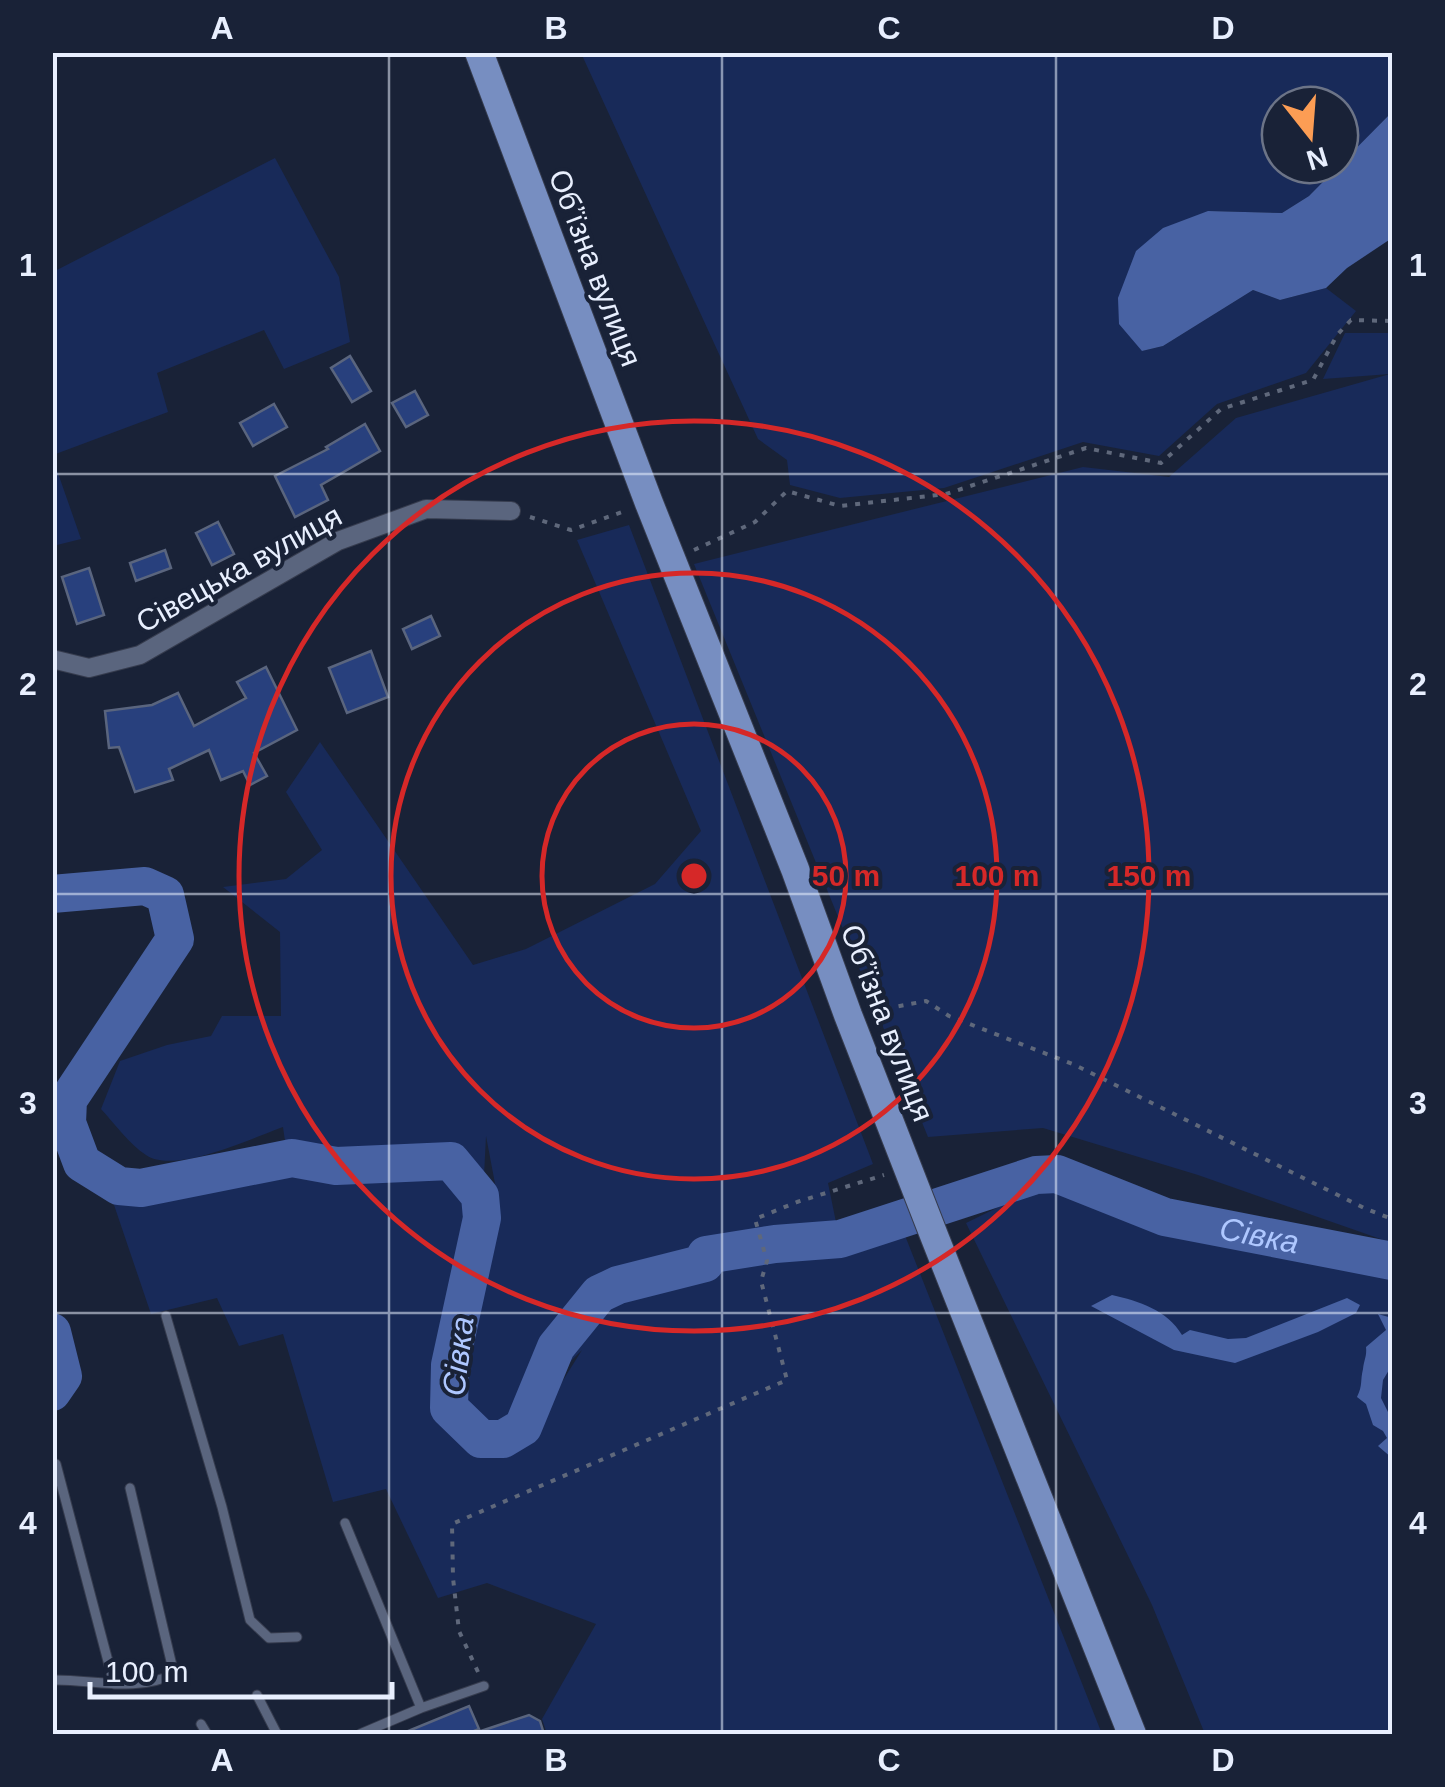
<svg xmlns="http://www.w3.org/2000/svg" width="1445" height="1787" font-family="Helvetica,sans-serif">
  <style>
    .green { fill: #182a59 }
    .water { fill: #4862a3 }
    .lines { fill: none; stroke-linecap: round; stroke-linejoin: round }
    .river { stroke: #4862a3; stroke-width: 38 }
    .building { fill: #28407d; stroke: #5a657e; stroke-width: 2.5 }
    .service-casing { stroke: #363c4e; stroke-width: 11 }
    .minor-casing { stroke: #363c4e; stroke-width: 20 }
    .primary-casing { stroke: #363c4e; stroke-width: 30 }
    .path { stroke: #5f687b; stroke-width: 4; stroke-dasharray: 5 8; stroke-linecap: butt }
    .service { stroke: #5a657e; stroke-width: 9 }
    .minor { stroke: #5a657e; stroke-width: 18 }
    .primary { stroke: #778ec1; stroke-width: 28 }
    .grid { fill: none; stroke: #e8effe; stroke-width: 2.5; stroke-opacity: 0.55 }
    .ring { fill: none; stroke: #d62828; stroke-width: 5 }
    .labels { text-anchor: middle; stroke-width: 8; stroke-linejoin: round; paint-order: stroke }
    .street-label { font-size: 30px; fill: #e8effe; stroke: #192237 }
    .water-label { font-size: 32px; font-style: italic; fill: #aec7ff; stroke: #192237 }
    .centre { fill: #d62828; stroke: #192237; stroke-width: 5 }
    .ring-label { font-size: 30px; text-anchor: middle; font-weight: bold; fill: #d62828; stroke: #192237; stroke-width: 8; stroke-linejoin: round; paint-order: stroke }
    .neatline { fill: none; stroke: #e8effe; stroke-width: 4 }
    .grid-label { font-size: 32px; text-anchor: middle; font-weight: bold; fill: #e8effe }
  </style>
  <rect width="100%" height="100%" fill="#192237"/>
  <path class="green" d="M581,53H1392V112L1340,165V105H1280V165H1340L1309,196L1282,213L1208,211L1142,351L1163,346L1253,290L1280,300L1326,288L1356,311L1306,373L1217,404L1159,456L1083,442L944,488L840,498L790,485L787,460L758,439Z
    M275,158L339,277L350,342L284,369L264,330L157,373L168,412L53,455V272Z
    M1345,333H1392V1243L1198,1175L1043,1128L928,1137L694,564L1083,467L1169,477L1236,418L1390,374L1323,379Z
    M52,456L81,539L53,546H52Z
    M629,525L873,1164L828,1183L837,1227L744,1239L746,1259L840,1250L904,1233L1102,1734H547L542,1719L596,1624L487,1583L438,1598L386,1489L333,1502L283,1334L239,1346L217,1298L151,1314L112,1199L289,1169L334,1174L446,1170L469,1205L438,1405L473,1451L530,1433L582,1350L515,1416L487,1426L460,1405L497,1194L486,1136L484,1176L458,1156L335,1157L286,1148L283,1127C252,1138 175,1175 146,1155C130,1145 114,1123 101,1109L120,1061L167,1045L211,1036L222,1016H281L280,932L223,887L286,879L322,850L286,792L320,742L473,965L526,949L655,884L701,831L577,540Z
    M1035,1189L1054,1191L1159,1231L1392,1272V1734H1205L1152,1605L966,1223Z"/>
  <path class="water" d="M1392,112V238L1347,268L1326,288L1280,300L1253,290L1163,346L1142,351L1119,324L1118,298L1136,251L1163,228L1208,211L1282,213L1309,196Z
    M1112,1295C1139,1301 1167,1310 1182,1335L1190,1330L1228,1339L1246,1338L1347,1298L1360,1305L1356,1313L1318,1332L1235,1363L1174,1350L1091,1306Z
    M1378,1314L1392,1318V1365L1383,1380L1381,1398L1392,1420V1458L1378,1446L1387,1438L1383,1431L1373,1425L1366,1404L1357,1397C1363,1385 1360,1381 1363,1369C1364,1360 1367,1356 1366,1347L1386,1330Z"/>
  <g class="lines">
    <g class="river">
      <path id="s1" d="M52,894L145,886L165,895L175,939L68,1100L67,1123L82,1163L119,1186L141,1188L292,1158L336,1166L451,1161L480,1196L482,1218L450,1365L449,1408L481,1439H503L523,1427L556,1347L599,1294L618,1285L705,1263L706,1255L775,1244L840,1239L1036,1175L1057,1174L1165,1217L1392,1261"/>
      <path d="M52,1332L63,1376L52,1392"/>
    </g>
  </g>
  <path class="building" d="M350,356L371,391L352,402L331,368Z
    M415,391L428,415L406,427L392,403Z
    M274,404L287,427L253,446L240,423Z
    M365,424L380,451L321,485L328,500L295,517L275,476L328,449L326,447Z
    M218,522L234,554L212,565L196,533Z
    M165,550L171,568L136,581L130,563Z
    M89,568L104,615L77,624L62,577Z
    M431,616L440,636L412,649L403,629Z
    M371,651L388,697L347,713L329,668Z
    M266,667L297,730L254,753L267,776L250,785L243,771L221,780L209,750L169,769L173,780L135,792L119,747L109,748L105,711L152,705L178,693L194,726L246,698L237,682Z
    M469,1706L479,1729L467,1734H401Z
    M529,1715L540,1721L544,1734H481V1731Z"/>
  <g class="lines">
    <defs>
      <path id="service" d="M166,1316L222,1507L250,1620L269,1638L297,1637
        M56,1464L114,1684
        M345,1523L421,1708L360,1734
        M52,1680C93,1679 135,1693 174,1674L130,1488
        M257,1695L277,1734
        M421,1708L484,1686
        M201,1724L207,1734"/>
      <path id="minor" d="M52,659L89,668L140,655L338,541L426,509L511,511"/>
      <path id="primary" d="M479,52L649,503L795,869L848,1015L935,1238L1132,1734"/>
    </defs>
    <use href="#service" class="service-casing"/>
    <use href="#minor" class="minor-casing"/>
    <use href="#primary" class="primary-casing"/>
    <path class="path" d="M530,517L571,530L625,511
      M694,550L755,522L787,491L840,506L946,494L1086,448L1161,463L1221,409L1313,380L1337,335L1351,320L1392,321
      M873,1011L926,1001L949,1016L1075,1065L1364,1208L1392,1219
      M478,1672L459,1631L453,1578L452,1524L787,1380L761,1281L767,1261L755,1219L797,1202L884,1175"/>
    <use href="#service" class="service"/>
    <use href="#minor" class="minor"/>
    <use href="#primary" class="primary"/>
  </g>
  <path class="grid" d="M389,52V1734M722,52V1734M1056,52V1734M52,474H1392M52,894H1392M52,1313H1392"/>
  <g class="ring">
    <circle cx="694" cy="876" r="152"/>
    <circle cx="694" cy="876" r="303"/>
    <circle cx="694" cy="876" r="455"/>
  </g>
  <g class="labels">
    <g class="street-label">
      <text transform="translate(595 268) rotate(69)" y="10">Обʼїзна вулиця</text>
      <text transform="translate(239 569) rotate(-29)" y="10">Сівецька вулиця</text>
      <text transform="translate(887 1023) rotate(69)" y="10">Обʼїзна вулиця</text>
    </g>
    <g class="water-label">
      <text dy="11" stroke="none"><textPath href="#s1" startOffset="1998">Сівка</textPath></text>
      <text transform="translate(458 1356) rotate(-83)" y="11">Сівка</text>
    </g>
  </g>
  <circle cx="694" cy="876" r="15" class="centre"/>
  <g class="ring-label">
    <text x="846" y="886">50 m</text>
    <text x="997" y="886">100 m</text>
    <text x="1149" y="886">150 m</text>
  </g>
  <rect width="1445" height="1787" fill="none" stroke="#192237" stroke-width="110"/>
  <g transform="translate(1310 135) rotate(163)"><circle r="48" fill="#192237" stroke="#6c7487" stroke-width="2.5"/>
  <path d="M0-8L18 38L0 25L-18 38Z" fill="#fc9d54"/>
  <text y="-15" font-size="28" font-weight="bold" text-anchor="middle" fill="#e8effe">N</text>
  </g>
  <path d="M90 1682v15h302v-15" fill="none" stroke="#e8effe" stroke-width="5"/>
  <text x="105" y="1682" font-size="30" fill="#e8effe" stroke="#192237" stroke-width="8" paint-order="stroke">100 m</text>
  <rect x="55" y="55" width="1335" height="1677" class="neatline"/>
  <g class="grid-label">
    <text x="222" y="39">A</text>
    <text x="556" y="39">B</text>
    <text x="889" y="39">C</text>
    <text x="1223" y="39">D</text>
    <text x="28" y="276">1</text>
    <text x="1418" y="276">1</text>
    <text x="28" y="695">2</text>
    <text x="1418" y="695">2</text>
    <text x="28" y="1114">3</text>
    <text x="1418" y="1114">3</text>
    <text x="28" y="1534">4</text>
    <text x="1418" y="1534">4</text>
    <text x="222" y="1771">A</text>
    <text x="556" y="1771">B</text>
    <text x="889" y="1771">C</text>
    <text x="1223" y="1771">D</text>
  </g>
</svg>
